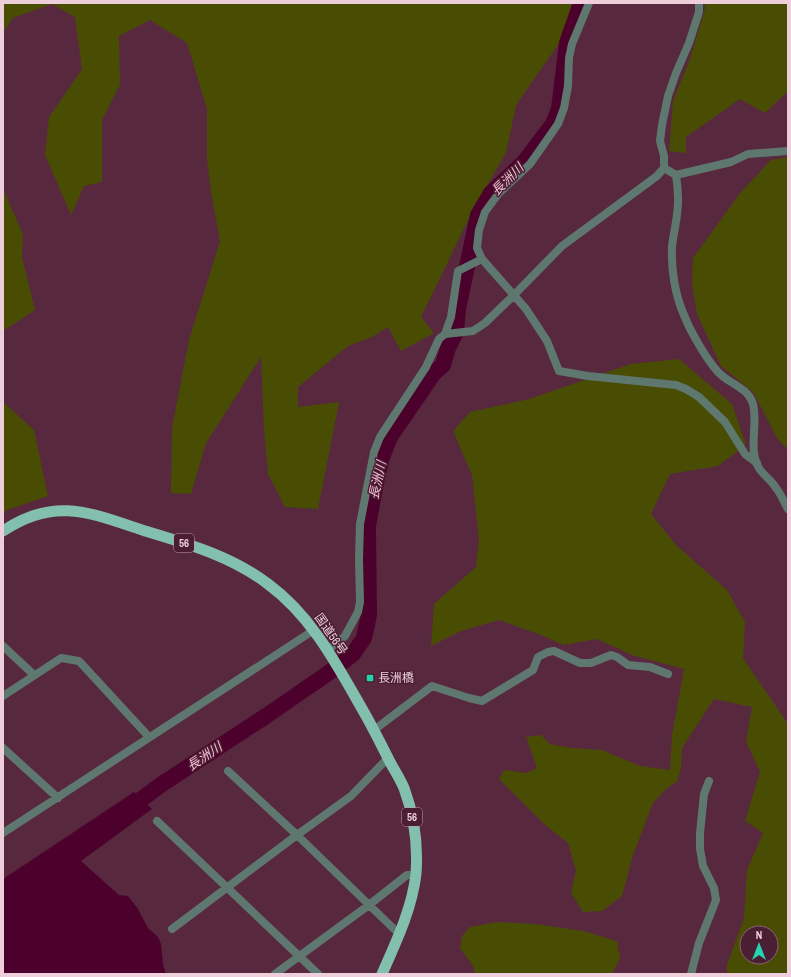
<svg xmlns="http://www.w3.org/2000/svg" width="791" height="977" font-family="'Archivo Narrow','Noto Sans JP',sans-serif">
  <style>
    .green { fill: #494d04; fill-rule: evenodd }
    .water { fill: #4c012c }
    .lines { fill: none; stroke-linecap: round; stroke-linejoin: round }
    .river { stroke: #4c012c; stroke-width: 16 }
    .minor { stroke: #5e7870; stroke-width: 8 }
    .trunk { stroke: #82c0ad; stroke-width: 11 }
    .poi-dot { fill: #23d5af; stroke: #4c1e34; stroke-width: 1.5 }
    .labels { text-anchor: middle; stroke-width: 3; stroke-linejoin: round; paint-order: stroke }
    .shield { fill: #4c1e34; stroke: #bd99a8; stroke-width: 1 }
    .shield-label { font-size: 11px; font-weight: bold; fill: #edceda }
    .street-label { font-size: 12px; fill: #edceda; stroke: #4c1e34 }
    .poi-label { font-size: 12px; fill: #edceda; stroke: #4c1e34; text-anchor: start }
    .water-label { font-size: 13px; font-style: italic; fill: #f6bfd5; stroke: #4c1e34 }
  </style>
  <rect width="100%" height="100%" fill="#58283e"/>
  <path class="green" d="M3,3H574L560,42L516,105L506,153L476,204L421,317L434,333L401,351L388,327L372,337L348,346L298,387V407L339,402L318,509L285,507L268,474L264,428L261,357L206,443L191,494L171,493L172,428L189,340L220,241L211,192L207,159V109L187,43L150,20L119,36L120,85L102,120V182L84,186L71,215L45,155L49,117L82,69L75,17L52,4L13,18L3,33Z
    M705,3H788V91L765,113L740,99L686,137V153L669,151L673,101L690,59L705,9Z
    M788,157V450L777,438L753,392L721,366L697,314L692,283L693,258L741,192L771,160Z
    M3,189L23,234L22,257L35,310L3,331Z
    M679,359L732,404L746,445L718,466L670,474L651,514L676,545L727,590L745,622L743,658L788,724V974H727V965L744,918L747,870L763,833L745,821L760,772L746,741L752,707L714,699L682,748L681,768L677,782L668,787L653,803L633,855L622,896L602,911L583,912L571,893L576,871L568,843L544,824L499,779L504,770L526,773L537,768L526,737L541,735L550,744L572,748L602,750L640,766L670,770L672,735L684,669L632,655L597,639L564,645L541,635L499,620L461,631L431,646L434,604L476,567L479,539L472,475L453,431L470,412L529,399L631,364ZM747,933H771V957H747Z
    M3,402L34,430L48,496L7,510L3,514Z
    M496,922L536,924L583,931L617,941L620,959L612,974H475L473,966L460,948L462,936L470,927Z"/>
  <path class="water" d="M134,792L152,809L81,861L119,895L128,896L138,909L148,928L158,937L161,944L163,964L166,974H3V879Z"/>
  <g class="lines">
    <path class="river" d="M124,812L162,784L266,716L327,674L353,654L364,638L369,615L368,526L377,477L382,457L390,437L434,373L443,365L448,348L456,332L458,309L478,215L491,193L524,162L553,124L559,109L567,43L581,3"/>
    <path class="minor" d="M589,3L572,44L569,58L568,86L564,108L558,124L530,164L499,193L485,212L479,230L477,248L482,259L526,309L547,341L559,371L588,376L676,385L686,389L699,397L725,422L745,454L757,463
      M664,168L676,175L731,162L748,154L788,151
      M676,175C678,188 679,201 677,214C676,225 673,236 672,247C671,269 675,295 684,315C690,331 707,360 718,372C729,384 748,387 753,404C757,420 752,437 754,453C757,474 767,474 776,488C781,494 784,502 788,509
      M445,334L451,317L458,271L482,259
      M3,646L34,675
      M328,650L345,636L358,612L360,602L359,559L360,524L374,452L380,437L426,367L439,339L445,334L473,331L485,323L513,296L562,246L657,176L664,168V156L660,141L662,125L668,96L676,73L689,43L699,12V3
      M3,696L61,658L79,661L149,737
      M374,730L432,686L469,698L482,701L533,670L538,657L548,652L554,651L580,663H591L611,655L617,657L628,665L650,667L668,674
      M3,748L58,798
      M388,758L351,796L297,835L395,930L400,931
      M157,821L318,974
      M3,833L314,630
      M172,929L297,835L228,771
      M275,974L369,905L407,875H416
      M691,974L699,943L716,900L714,888L703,866L700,849V833L704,794L709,781"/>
    <path class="trunk" d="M3,531C55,496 91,513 145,531C188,544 231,556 268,584C313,617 338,667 365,714C374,730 382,746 390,762C395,771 400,779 404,788C414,815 418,846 416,874C412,909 396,942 382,974"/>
  </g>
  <rect class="poi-dot" x="366" y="674" width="8" height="8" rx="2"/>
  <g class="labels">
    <g class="shield">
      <rect x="174" y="534" width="20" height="18" rx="3"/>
      <rect x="402" y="808" width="20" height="18" rx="3"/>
    </g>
    <g class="shield-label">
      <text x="184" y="547">56</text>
      <text x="412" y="821">56</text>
    </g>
    <g class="street-label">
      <text transform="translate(331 634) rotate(55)" y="4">国道56号</text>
    </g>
    <g class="poi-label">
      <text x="378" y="682">長洲橋</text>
    </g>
    <g class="water-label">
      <text transform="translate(507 179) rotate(-45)" y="5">長洲川</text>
      <text transform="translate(377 480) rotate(-78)" y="5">長洲川</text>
      <text transform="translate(204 756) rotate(-34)" y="5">長洲川</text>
    </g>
  </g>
  <rect width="791" height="977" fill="none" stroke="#edceda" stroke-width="8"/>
  <g transform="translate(759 945)"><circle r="19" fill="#4c1e34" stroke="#8c6476"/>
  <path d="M0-3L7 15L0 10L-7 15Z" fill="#23d5af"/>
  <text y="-6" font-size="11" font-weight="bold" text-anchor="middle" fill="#edceda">N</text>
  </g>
</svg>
